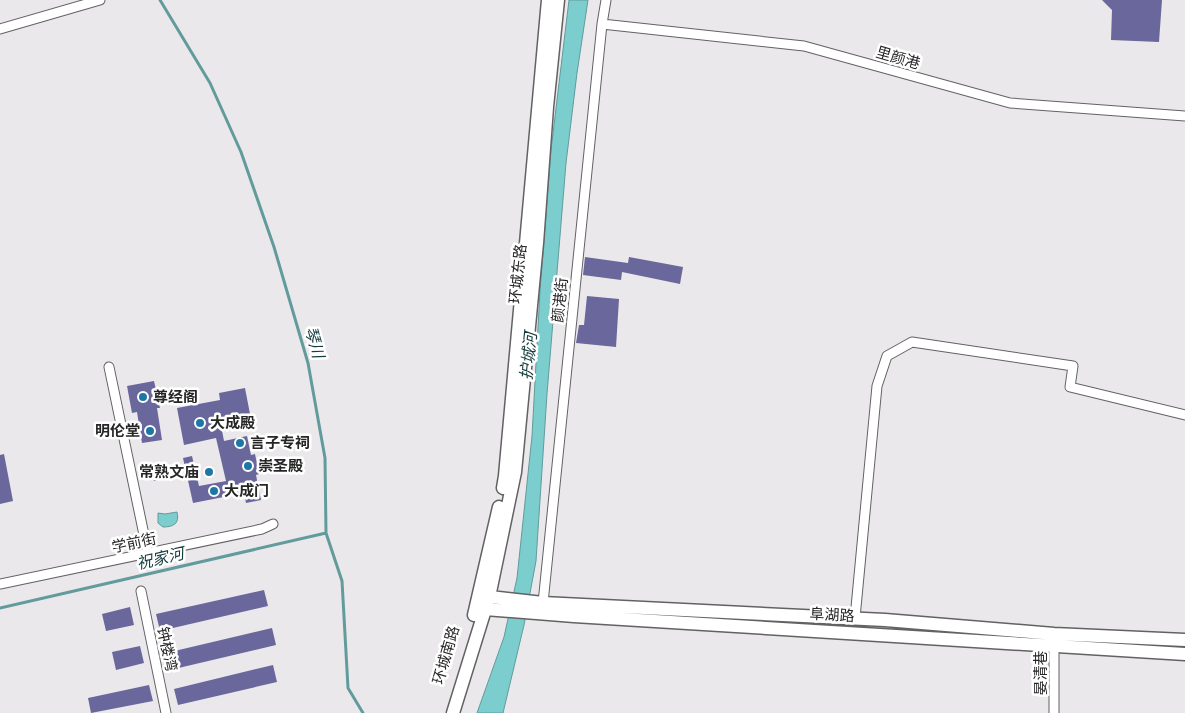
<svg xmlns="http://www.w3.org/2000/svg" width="1185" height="713" font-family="'Source Sans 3','Noto Sans SC',sans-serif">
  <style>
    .water { fill: #7bcdce; stroke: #629b9c }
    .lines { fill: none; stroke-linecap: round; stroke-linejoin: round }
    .stream { stroke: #629b9c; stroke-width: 3 }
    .building { fill: #69679b }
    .street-casing { stroke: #636164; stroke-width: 11 }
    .secondary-casing { stroke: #636164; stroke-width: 15 }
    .street { stroke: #fff; stroke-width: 9 }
    .secondary { stroke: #fff; stroke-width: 12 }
    .poi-dot { fill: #1c77a5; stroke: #fff; stroke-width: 2 }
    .labels { text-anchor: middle; stroke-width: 5; stroke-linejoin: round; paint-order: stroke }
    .street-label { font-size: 15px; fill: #262627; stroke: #fff }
    .poi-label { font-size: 15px; font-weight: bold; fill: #262627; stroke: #fff; text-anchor: start }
    .water-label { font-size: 16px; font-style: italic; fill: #163d3e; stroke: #fff }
  </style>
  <rect width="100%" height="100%" fill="#ebe8eb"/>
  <path class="water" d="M569,0H588L577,73L566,163L547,394L536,561L524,625L503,713H477L504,637L517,578L532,436L540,291L551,150Z
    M177,512C180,524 173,527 163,527L158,523V513L165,514Z"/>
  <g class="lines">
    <path class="stream" d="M160,0L210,83L241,152L274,247L308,363L325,458L326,533L342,581L348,688L363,713
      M0,608L326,533"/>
  </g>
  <path class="building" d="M1102,0H1162L1159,42L1111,40L1112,10Z
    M585,257L628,263L629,257L683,267L680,284L622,272L621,280L583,275Z
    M587,296L619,299L616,347L576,343L579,325H584Z
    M154,381L160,408H157L162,440L142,443L137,412L132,413L127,386Z
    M245,388L250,414L220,420L224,441L247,436L251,455L255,454L259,474L256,475L261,500L246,503L244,493L193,503L183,458L192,456L199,486L226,481L216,438L184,445L177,408L220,400L219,393Z
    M4,454L13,501L0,504V455Z
    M164,467L166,478L154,481L151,469Z
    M264,590L268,606L160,631L156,614Z
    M130,607L134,625L106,631L102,614Z
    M272,628L276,645L170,670L166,653Z
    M140,646L144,663L116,670L112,652Z
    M273,665L277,682L178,705L174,689Z
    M149,685L153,701L91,713L88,698Z"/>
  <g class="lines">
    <defs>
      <path id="street" d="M602,24L804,46L1010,103L1185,116
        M0,29L100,0
        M109,367L148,554
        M0,584L262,529L273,524
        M141,591L166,713
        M543,603L602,24L606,0
        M855,618L877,386L887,356L912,342L1073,366L1070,387L1185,415
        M1054,713V642"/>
      <path id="secondary" d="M503,488L505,476L548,0
        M482,596L543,603L885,620L1054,634L1185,640
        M477,607L485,609L574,616L1185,654
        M474,615L499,507
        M453,713L489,597L515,472L537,243L547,107L558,0"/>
    </defs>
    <use href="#street" class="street-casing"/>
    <use href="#secondary" class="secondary-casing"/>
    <use href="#street" class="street"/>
    <use href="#secondary" class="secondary"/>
  </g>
  <g class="poi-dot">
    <circle cx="143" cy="397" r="5"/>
    <circle cx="200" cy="423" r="5"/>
    <circle cx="150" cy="431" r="5"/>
    <circle cx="240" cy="443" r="5"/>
    <circle cx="248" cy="466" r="5"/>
    <circle cx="209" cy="472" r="5"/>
    <circle cx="214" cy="491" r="5"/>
  </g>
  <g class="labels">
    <g class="street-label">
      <text transform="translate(898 58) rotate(16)" y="5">里颜港</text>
      <text transform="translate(518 274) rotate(-84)" y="5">环城东路</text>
      <text transform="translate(560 300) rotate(-84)" y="5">颜港街</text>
      <text transform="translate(134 543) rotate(-12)" y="5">学前街</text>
      <text transform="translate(832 615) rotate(3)" y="5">阜湖路</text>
      <text transform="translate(167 649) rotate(78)" y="5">钟楼湾</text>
      <text transform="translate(446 655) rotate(-74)" y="5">环城南路</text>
      <text transform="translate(1041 673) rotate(-90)" y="5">晏清巷</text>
    </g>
    <g class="poi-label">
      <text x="153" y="402">尊经阁</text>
      <text x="210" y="428">大成殿</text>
      <text x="140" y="436" text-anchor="end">明伦堂</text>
      <text x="250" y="448">言子专祠</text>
      <text x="258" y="471">崇圣殿</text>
      <text x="199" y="477" text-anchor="end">常熟文庙</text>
      <text x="224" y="496">大成门</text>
    </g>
    <g class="water-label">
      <text transform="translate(315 342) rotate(74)" y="6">琴川</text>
      <text transform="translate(528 356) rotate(-84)" y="6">护城河</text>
      <text transform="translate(160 558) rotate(-13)" y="6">祝家河</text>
    </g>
  </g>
</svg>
